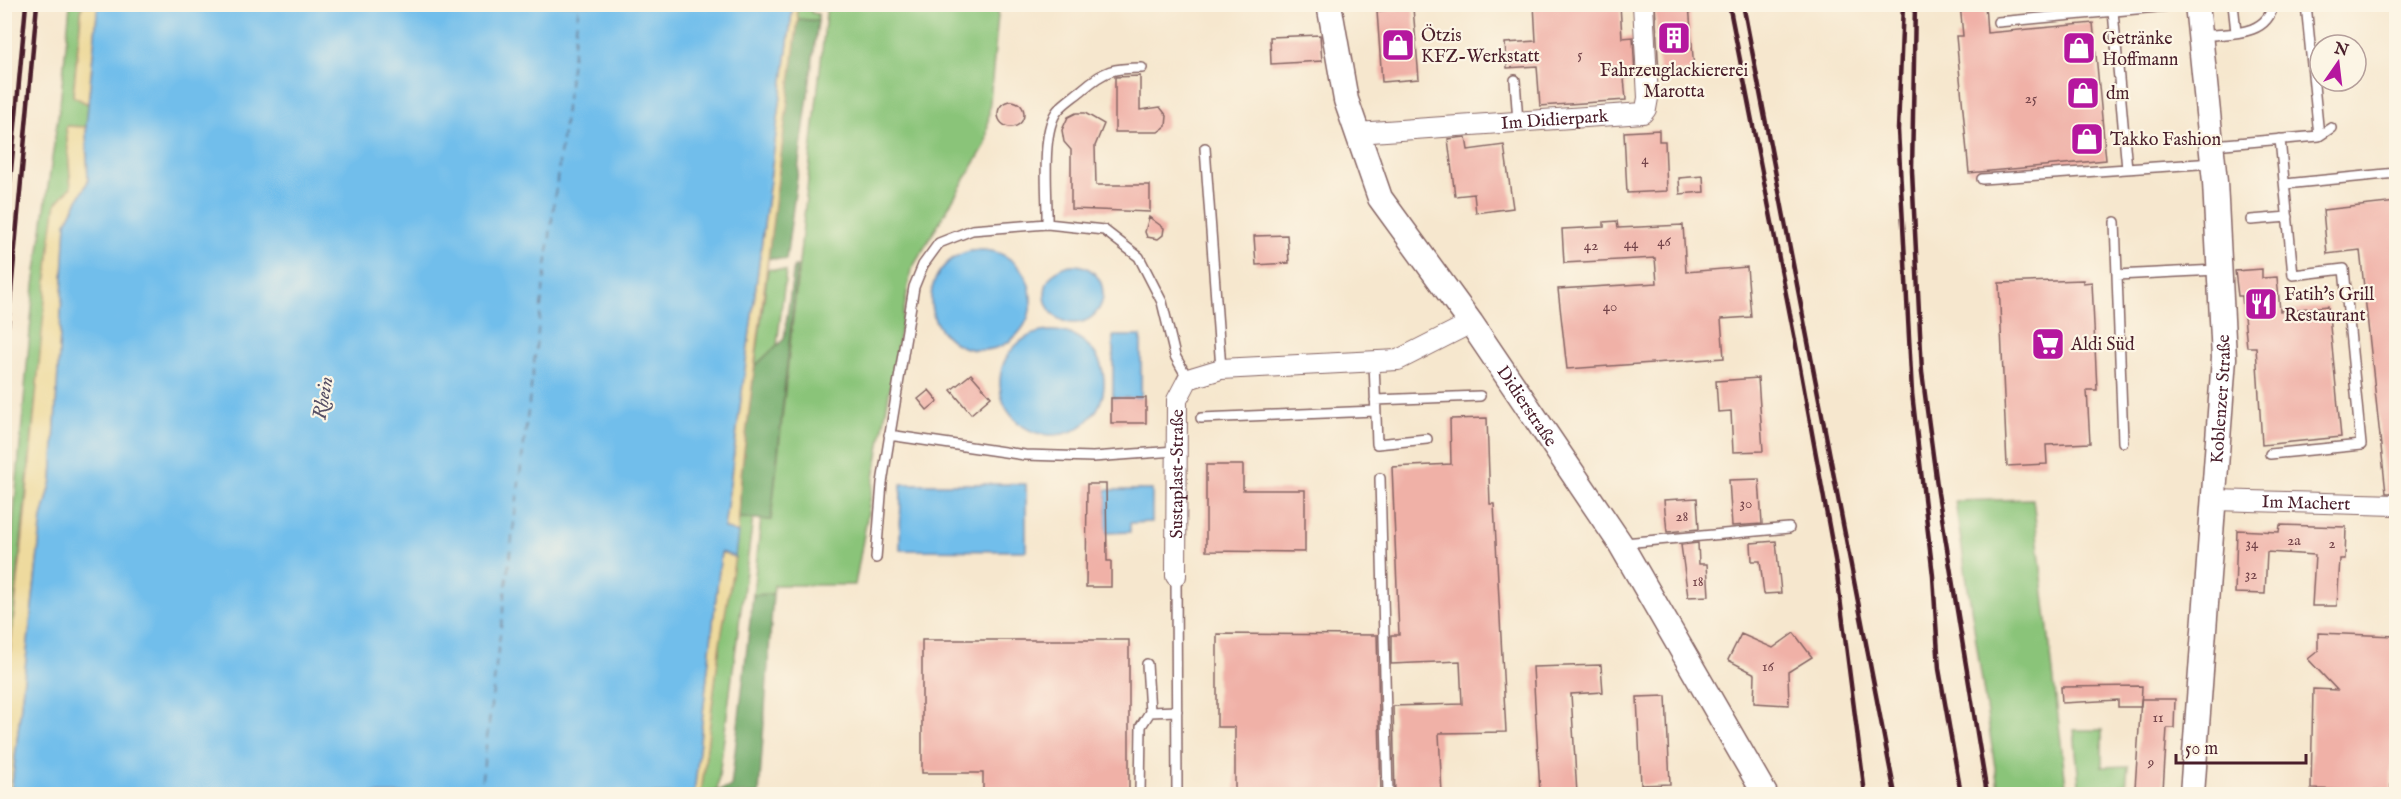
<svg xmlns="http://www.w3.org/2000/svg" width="2401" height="799" font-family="'IM FELL English',serif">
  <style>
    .green { fill: #8ac479; stroke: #6a7252; stroke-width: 1.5 }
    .forest { fill: #6faa69; stroke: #5c644a; stroke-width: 1.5 }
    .sand { fill: #eeda9e; stroke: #9c7c64; stroke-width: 1.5 }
    .water { fill: #71beeb; stroke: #5e6e8b; stroke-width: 1.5 }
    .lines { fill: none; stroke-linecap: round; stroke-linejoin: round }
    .ferry { stroke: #564f65; stroke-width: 1.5; stroke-dasharray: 8 6; stroke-linecap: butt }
    .building { fill: #f0b1a7 }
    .service-casing { stroke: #866564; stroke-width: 12 }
    .minor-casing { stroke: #866564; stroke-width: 22 }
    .tertiary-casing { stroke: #866564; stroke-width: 27 }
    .service { stroke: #fff; stroke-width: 9 }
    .minor { stroke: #fff; stroke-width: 20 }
    .tertiary { stroke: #fff; stroke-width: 24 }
    .rail { stroke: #4a1f2b; stroke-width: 4.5 }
    .labels { text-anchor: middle; stroke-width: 4.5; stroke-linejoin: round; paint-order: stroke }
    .number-label { font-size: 15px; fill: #74444a }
    .poi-label { font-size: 18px; fill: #4a1f2b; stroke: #fcf5e5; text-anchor: start }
    .street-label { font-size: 18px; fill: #4a1f2b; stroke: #fcf5e5 }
    .water-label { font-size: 20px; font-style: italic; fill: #564f65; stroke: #fcf5e5 }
  </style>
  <rect width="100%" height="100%" fill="#fcf5e5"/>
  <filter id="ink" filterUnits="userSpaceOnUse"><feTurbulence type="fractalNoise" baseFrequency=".0167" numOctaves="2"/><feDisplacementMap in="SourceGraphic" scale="12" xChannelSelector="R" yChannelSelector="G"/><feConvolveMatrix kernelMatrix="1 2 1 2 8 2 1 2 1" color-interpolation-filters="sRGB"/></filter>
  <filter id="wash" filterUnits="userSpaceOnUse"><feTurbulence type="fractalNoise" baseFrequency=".008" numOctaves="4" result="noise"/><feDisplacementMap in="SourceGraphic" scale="24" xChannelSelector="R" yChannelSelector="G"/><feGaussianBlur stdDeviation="1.35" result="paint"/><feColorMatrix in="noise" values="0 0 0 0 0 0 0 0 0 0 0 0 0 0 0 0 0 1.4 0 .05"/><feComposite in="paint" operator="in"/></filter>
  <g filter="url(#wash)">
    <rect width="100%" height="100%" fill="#f6e7ce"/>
    <path class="green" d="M6,5H11L5,91Z
      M70,5H82L73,95L88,104L86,127L66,126L71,187L56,204L5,695V616L34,286L61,95Z
      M796,5H809L812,13L818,14V21L798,19Z
      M827,5H999L986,144L911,270L855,585H774L773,594L753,595L761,519L771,520Z
      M768,269L786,271L777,345L755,366Z
      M2033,499L2067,794H1999L1955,501Z
      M739,518H753L717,791L701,794L720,643Z
      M2074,730H2102V767L2128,766L2126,785H2122L2120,794H2080Z"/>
    <path class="forest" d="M798,19L818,21L786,260L768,258Z
      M794,266H797L771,520L739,518L741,475L755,366L784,339Z
      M773,594L759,794H708L731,787L753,595Z"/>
    <path class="sand" d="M82,5H98L88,104L73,96Z
      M793,5H796L798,19L741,475L738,533L724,529Z
      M66,126L86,127L88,181L66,223L52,481L42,518L11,794H5V695L22,545L51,237L56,204L71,187Z
      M721,552L735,557L720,643L701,794H694Z"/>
    <path class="water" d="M98,4L793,5L724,528L738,533L735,557L721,552L694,794H11L42,518L52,481L66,223L88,181L86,127Z
      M931 300a50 50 0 1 1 100 0a50 50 0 1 1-100 0Z
      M1045 294a29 29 0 1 1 58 0a29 29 0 1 1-58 0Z
      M1000 383a52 52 0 1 1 104 0a52 52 0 1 1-104 0Z
      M1113,336H1141V398H1113Z
      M901,484H1026V551L900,550Z
      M1106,490H1152V522L1130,523V532L1106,533Z"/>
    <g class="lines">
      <path class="ferry" d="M480,794L579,4"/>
    </g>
    <g id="blocks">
      <path class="building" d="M1534,4H1620L1622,38L1633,37L1635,77L1624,78L1626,100L1540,106L1537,66L1507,68L1505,43L1536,41Z
        M1655,4H1689L1694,71L1659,74Z
        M1960,4H1985L1987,33L2093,23L2106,160L1969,173L1956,36H1963Z
        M1413,8L1419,79L1382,82L1377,11Z
        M1320,35L1322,61L1271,64L1270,37Z
        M1140,76V110L1160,107L1167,116L1166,126L1158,132H1115V77Z
        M998 114a13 13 0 1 1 26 0a13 13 0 1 1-26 0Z
        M1076,113H1085L1104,124L1095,146L1096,185H1150V212L1071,209V150L1064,142L1062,130L1068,117Z
        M1659,130V141H1665L1667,191L1627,193L1624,132Z
        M1466,137L1468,150L1504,145L1513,208L1476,213L1474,194L1455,196L1448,139Z
        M1703,176L1704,192L1680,194L1679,178Z
        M2397,202V493H2386L2360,250L2327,254L2323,210Z
        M1149,217L1164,228L1163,235L1158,239L1147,237L1145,232Z
        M1617,221L1618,228L1683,225L1686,272L1747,267L1751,317L1721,319L1724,358L1567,369L1558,289L1657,283L1655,258L1564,263L1562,229L1604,227V222Z
        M1287,235L1289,263L1256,265L1254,236Z
        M2262,269V278L2277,277L2280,311L2328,306L2341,437L2262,445L2256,347H2247L2242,296H2238L2235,271Z
        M2083,280V283L2092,282L2097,390H2087L2090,443L2046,445L2047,464L2007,466L1999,283Z
        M971,374L991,397L971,414L951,390Z
        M1758,378L1763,451L1733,452L1731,411L1718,412L1716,381Z
        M929,390L938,401L927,410L918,399Z
        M1111,398H1146V423H1111Z
        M1487,418L1490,504H1494L1506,732L1439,733L1442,795H1395L1393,706L1462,704L1460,661L1391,664V635H1399L1392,467L1451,464L1450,419Z
        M1206,465H1243V490H1305V552L1206,551Z
        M1759,479L1762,524L1732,526L1729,480Z
        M1087,484H1106L1107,561H1111V587H1086Z
        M1697,498L1699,529L1667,532L1664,500Z
        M2280,525L2346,527L2345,559H2340L2337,606H2312L2315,555L2267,552L2265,594L2235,593L2237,530L2279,532Z
        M1776,541L1781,593L1764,594L1760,561H1752L1751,543Z
        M1698,543L1699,564H1707L1709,596L1688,597L1681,545Z
        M1794,633L1812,657L1788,672L1789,705L1754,703L1755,674L1728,660L1741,634L1773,648Z
        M2318,633L2395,636L2391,791L2311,789L2313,689L2337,690L2308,659L2318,651Z
        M1217,634L1377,635L1381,795H1235V727H1217Z
        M922,640H1129V795H983V773H922Z
        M1601,665L1603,692L1571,694L1577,794L1540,793L1533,667Z
        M2142,686L2141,707H2118V700L2062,703L2061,687Z
        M1666,696L1670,784L1641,785L1637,697Z
        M2141,699H2175L2174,728H2167L2163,790L2135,788Z"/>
    </g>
  </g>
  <g filter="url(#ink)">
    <use href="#blocks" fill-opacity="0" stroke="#866564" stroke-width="1.5"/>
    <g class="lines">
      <defs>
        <path id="service" d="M2233,4L2236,32
          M2113,11L2127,169
          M1998,22L2189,4
          M2203,36C2227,33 2268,37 2273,4
          M1515,80L1518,122
          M2319,136L2331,128
          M2213,145L2319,136L2306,4
          M1205,148L1221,369
          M1982,179L2213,163
          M2285,184L2396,173
          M2251,220L2288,217
          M2115,222L2117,275L2217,270
          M1047,224C1048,196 1040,131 1058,110C1065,102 1075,96 1083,89C1105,70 1113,68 1142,68
          M2117,275L2123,442
          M1374,362L1377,444L1427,439
          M1375,400L1480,396
          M1201,418L1375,411
          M889,435L1025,455L1093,457L1175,451
          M2270,454L2361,445L2344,269L2293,275L2280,139
          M1380,478L1388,794
          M1624,543L1789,528
          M876,558L882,483L914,287L923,265L939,243L972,230L1047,224L1104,230L1139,257L1162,302L1175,356L1188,379
          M1176,576L1177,794
          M1147,664L1150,712L1177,711
          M1140,794L1141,726L1150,712"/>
        <g id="minor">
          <path id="s1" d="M1357,133L1643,113L1646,109L1648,98L1643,4"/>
          <path id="s2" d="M2214,500L2396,505"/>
          <path id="s3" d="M1176,576L1177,400L1188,379L1221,369L1398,360L1471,323"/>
        </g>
        <g id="tertiary">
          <path id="s4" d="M1329,4L1346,100L1380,198L1471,323L1620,543L1765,794"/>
          <path id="s5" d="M2192,794L2224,358L2215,182L2197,4"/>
        </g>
      </defs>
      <use href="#service" class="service-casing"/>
      <use href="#minor" class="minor-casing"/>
      <use href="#tertiary" class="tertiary-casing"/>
      <use href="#service" class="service"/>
      <use href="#minor" class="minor"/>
      <use href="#tertiary" class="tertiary"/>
      <path class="rail" d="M1729,4L1795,340L1835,559L1865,794
        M1743,4L1895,794
        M1903,4L1898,130L1912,393L1933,576L1939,669L1961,794
        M1915,4L1912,171L1922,372L1938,493L1987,794
        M4,248L26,4
        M4,369L37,4"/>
    </g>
  </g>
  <defs>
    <symbol id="building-square" viewBox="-11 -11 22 22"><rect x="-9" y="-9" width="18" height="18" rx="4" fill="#b5179e" stroke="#fcf5e5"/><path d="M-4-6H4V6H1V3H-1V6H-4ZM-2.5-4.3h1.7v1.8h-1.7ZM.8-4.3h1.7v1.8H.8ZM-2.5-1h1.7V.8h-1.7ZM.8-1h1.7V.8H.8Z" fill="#fff"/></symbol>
    <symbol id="shop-square" viewBox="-11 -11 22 22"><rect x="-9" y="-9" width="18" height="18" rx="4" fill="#b5179e" stroke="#fcf5e5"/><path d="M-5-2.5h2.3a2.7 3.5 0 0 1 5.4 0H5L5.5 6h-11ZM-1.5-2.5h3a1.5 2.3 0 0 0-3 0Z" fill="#fff"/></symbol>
    <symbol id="restaurant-square" viewBox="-11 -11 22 22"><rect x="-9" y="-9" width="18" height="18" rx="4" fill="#b5179e" stroke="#fcf5e5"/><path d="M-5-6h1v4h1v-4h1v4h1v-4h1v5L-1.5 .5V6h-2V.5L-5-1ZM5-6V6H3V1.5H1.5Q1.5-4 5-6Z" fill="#fff"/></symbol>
    <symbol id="supermarket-square" viewBox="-11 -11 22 22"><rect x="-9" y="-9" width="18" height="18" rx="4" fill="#b5179e" stroke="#fcf5e5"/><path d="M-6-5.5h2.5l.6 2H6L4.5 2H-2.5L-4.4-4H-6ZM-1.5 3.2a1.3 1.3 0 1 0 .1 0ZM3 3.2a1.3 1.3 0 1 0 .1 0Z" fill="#fff"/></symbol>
  </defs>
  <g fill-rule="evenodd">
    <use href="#building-square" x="1655" y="19" width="38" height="38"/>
    <use href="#shop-square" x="1379" y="26" width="38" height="38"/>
    <use href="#shop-square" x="2060" y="29" width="38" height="38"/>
    <use href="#shop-square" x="2064" y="74" width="38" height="38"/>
    <use href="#shop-square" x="2068" y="120" width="38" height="38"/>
    <use href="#restaurant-square" x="2242" y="285" width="38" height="38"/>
    <use href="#supermarket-square" x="2029" y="325" width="38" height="38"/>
  </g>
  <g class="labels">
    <g class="number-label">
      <text x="1580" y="59">5</text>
      <text x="2031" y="103">25</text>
      <text x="1645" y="164">4</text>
      <text x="1664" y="246">46</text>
      <text x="1631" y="248">44</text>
      <text x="1591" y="250">42</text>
      <text x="1610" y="311">40</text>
      <text x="1746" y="508">30</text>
      <text x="1682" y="521">28</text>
      <text x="2294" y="545">2a</text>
      <text x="2252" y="548">34</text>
      <text x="2332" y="548">2</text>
      <text x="2251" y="579">32</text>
      <text x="1698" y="586">18</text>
      <text x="1768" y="671">16</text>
      <text x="2158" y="722">11</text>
      <text x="2151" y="767">9</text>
    </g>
    <g class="poi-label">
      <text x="1421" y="41">Ötzis<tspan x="1421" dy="21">KFZ-Werkstatt</tspan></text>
      <text x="2102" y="44">Getränke<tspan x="2102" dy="21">Hoffmann</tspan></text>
      <text x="1674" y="76" text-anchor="middle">Fahrzeuglackiererei<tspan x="1674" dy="21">Marotta</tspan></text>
      <text x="2106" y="99">dm</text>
      <text x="2110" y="145">Takko Fashion</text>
      <text x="2284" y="300">Fatih's Grill<tspan x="2284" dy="21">Restaurant</tspan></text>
      <text x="2071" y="350">Aldi Süd</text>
    </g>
    <g class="street-label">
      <text dy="6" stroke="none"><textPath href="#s1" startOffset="198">Im Didierpark</textPath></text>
      <text dy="6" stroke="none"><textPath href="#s5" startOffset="396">Koblenzer Straße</textPath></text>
      <text dy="6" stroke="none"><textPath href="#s4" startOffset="456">Didierstraße</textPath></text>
      <text dy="6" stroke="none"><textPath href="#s3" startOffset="102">Sustaplast-Straße</textPath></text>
      <text dy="6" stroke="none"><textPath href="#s2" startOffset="92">Im Machert</textPath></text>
    </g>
    <g class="water-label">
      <text transform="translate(322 398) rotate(-80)" y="7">Rhein</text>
    </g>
  </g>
  <rect width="2401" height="799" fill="none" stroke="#fcf5e5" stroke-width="24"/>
  <g transform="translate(2338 63) rotate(14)"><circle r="28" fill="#fcf5e5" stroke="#b59f9b" stroke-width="1.5"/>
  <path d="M0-4.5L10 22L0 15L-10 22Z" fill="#b5179e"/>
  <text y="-9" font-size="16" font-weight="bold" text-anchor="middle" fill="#4a1f2b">N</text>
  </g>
  <path d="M2176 754v9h130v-9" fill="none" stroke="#4a1f2b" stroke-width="3"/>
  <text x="2185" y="754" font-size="18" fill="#4a1f2b" stroke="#fcf5e5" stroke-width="4.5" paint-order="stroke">50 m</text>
</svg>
